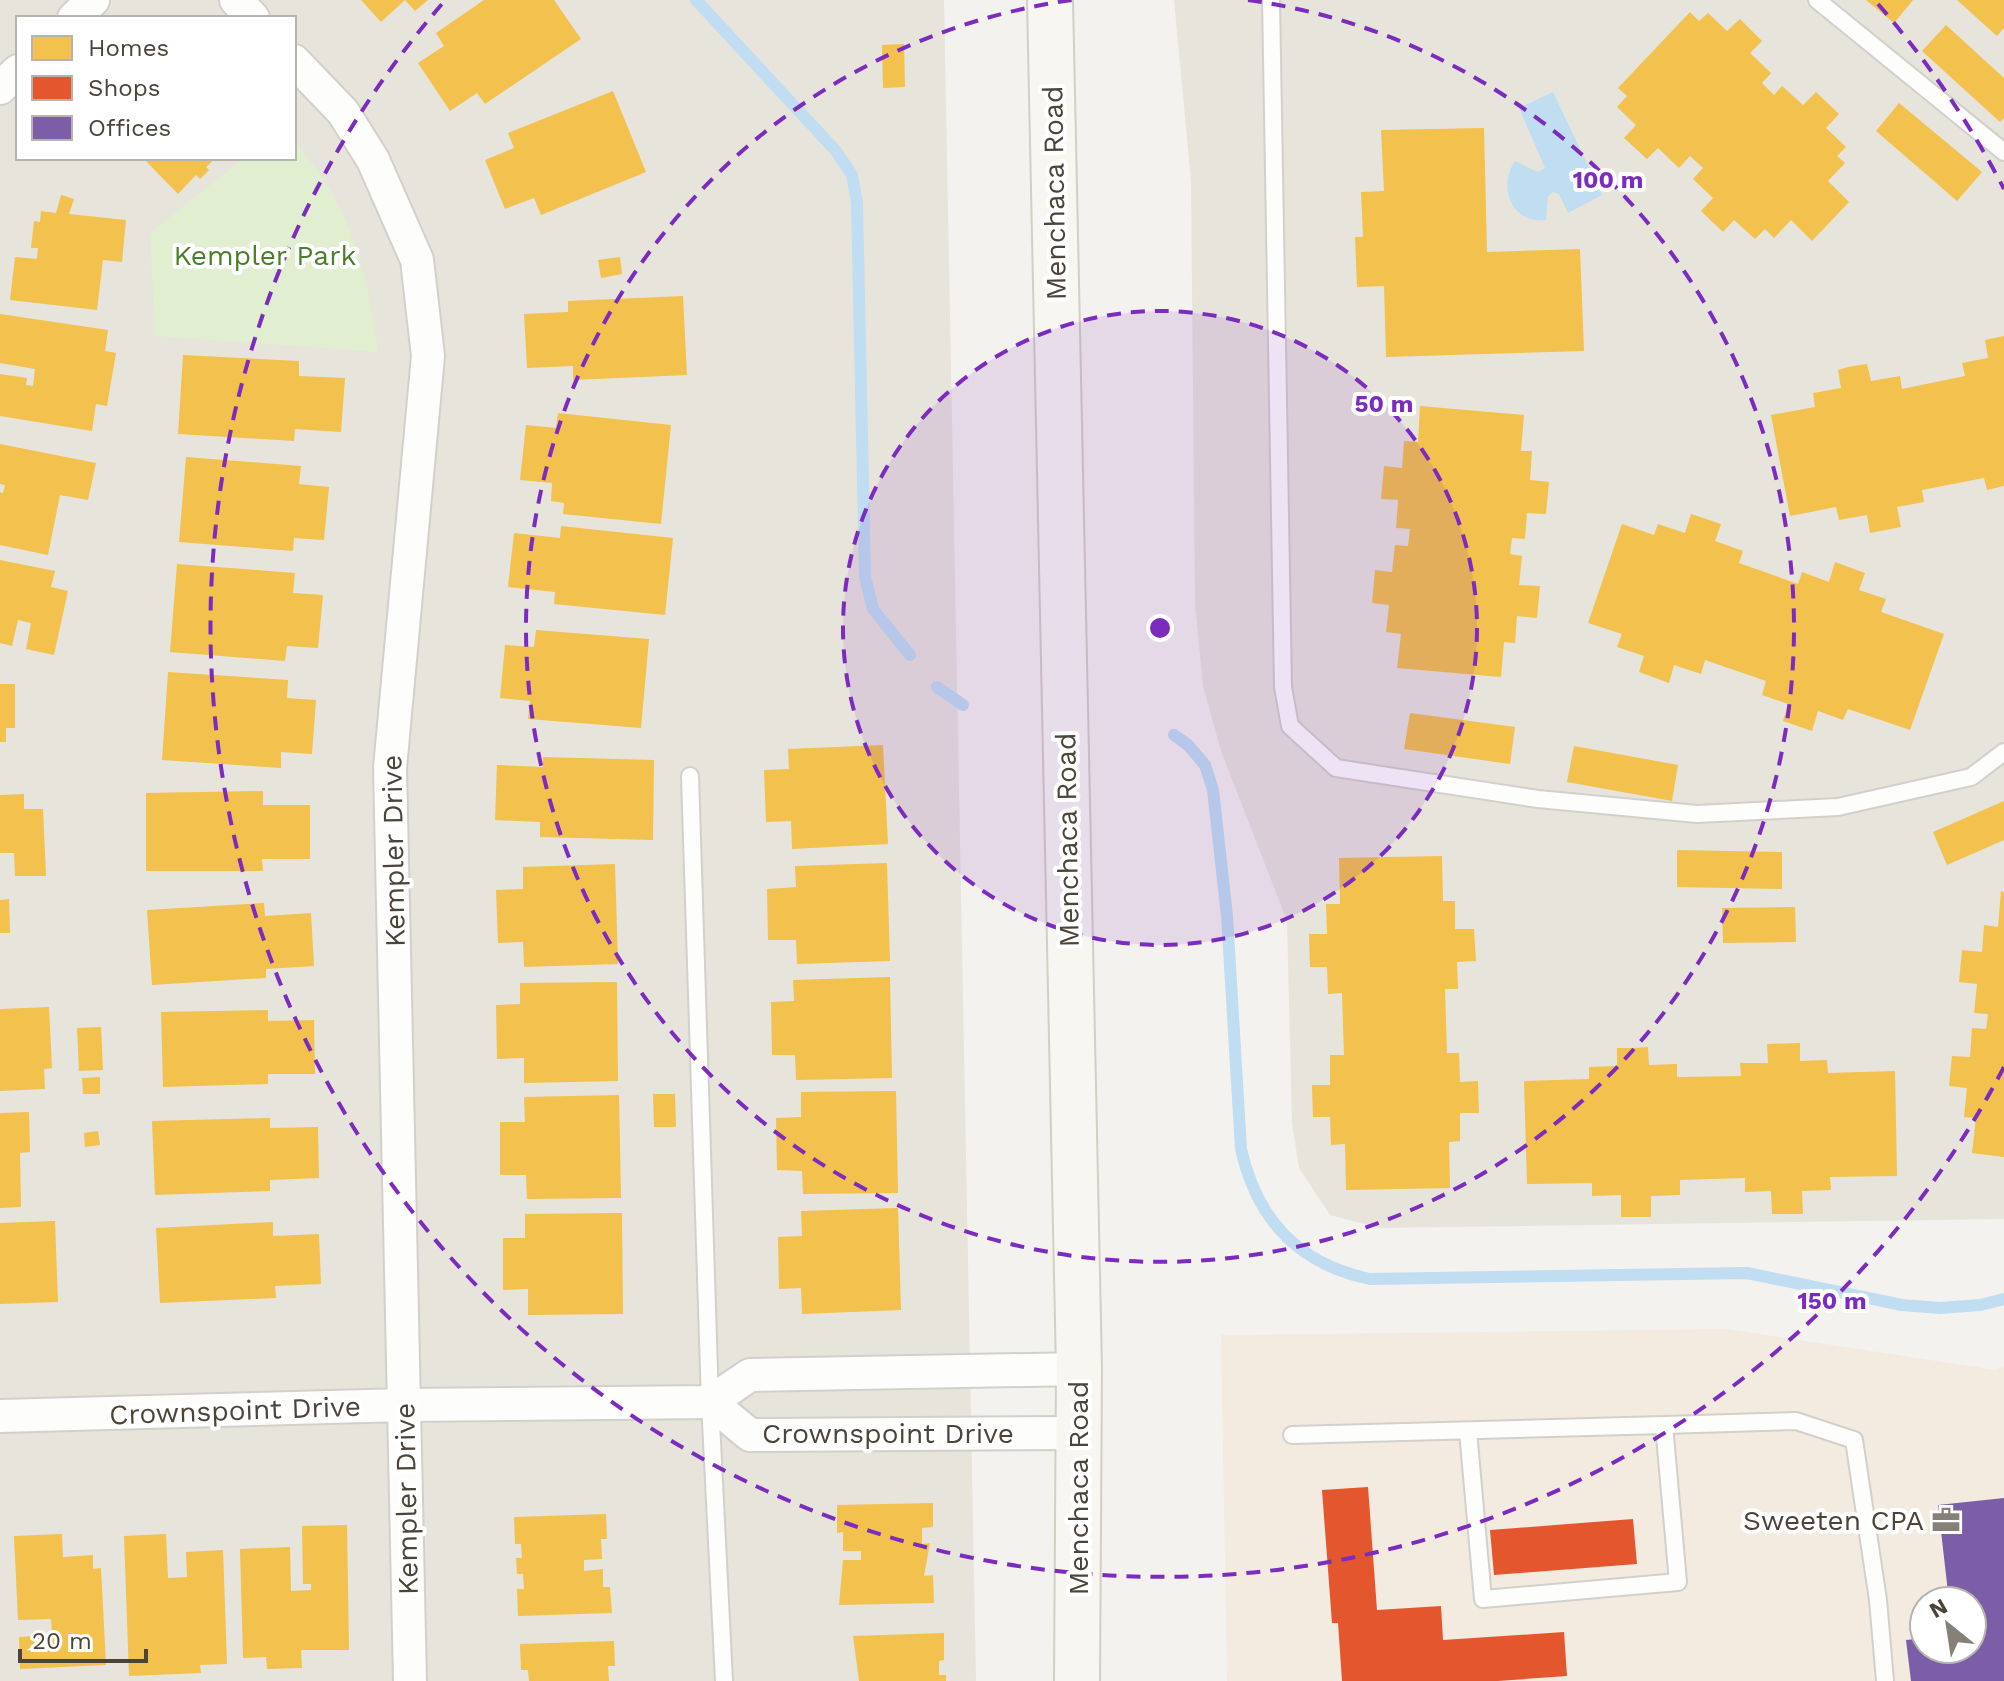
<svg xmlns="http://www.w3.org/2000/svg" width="2004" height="1681" font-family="'Work Sans',sans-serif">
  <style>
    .residential { fill: #e7e4dc; fill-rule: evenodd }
    .commercial { fill: #f3ebdf; fill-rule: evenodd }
    .green { fill: #e1eecf }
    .water { fill: #c0ddf1 }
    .homes { fill: #f2c14e }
    .shops { fill: #e4572e }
    .offices { fill: #7b5ea7 }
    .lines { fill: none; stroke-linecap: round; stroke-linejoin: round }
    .stream { stroke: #c0ddf1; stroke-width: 12 }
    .service-casing { stroke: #d2d0cb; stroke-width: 20 }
    .minor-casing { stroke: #d2d0cb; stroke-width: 36 }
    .secondary-casing { stroke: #d3cfc5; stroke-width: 48 }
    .service { stroke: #fdfdfc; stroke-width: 16 }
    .minor { stroke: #fdfdfc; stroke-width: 32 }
    .secondary { stroke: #f7f6f1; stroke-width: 44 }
    .ring { fill: none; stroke: #7b2cbf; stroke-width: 4; stroke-dasharray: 14 10 }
    .labels { text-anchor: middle; stroke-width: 8; stroke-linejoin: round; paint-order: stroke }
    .street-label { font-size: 28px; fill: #4b4439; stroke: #fff }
    .park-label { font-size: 28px; fill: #4a7f2a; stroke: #fff }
    .poi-label { font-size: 28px; fill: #4b4439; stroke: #fff; text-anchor: end }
    .centre { fill: #7b2cbf; stroke: #fff; stroke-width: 4 }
    .ring-label { font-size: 24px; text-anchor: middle; font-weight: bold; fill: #7b2cbf; stroke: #fff; stroke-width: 8; stroke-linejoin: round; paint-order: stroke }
  </style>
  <rect width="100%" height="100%" fill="#f4f2ee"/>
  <path class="residential" d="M0,0H944L976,1681H0ZM18,18H294V158H18Z
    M1174,0H2004V1219L1379,1228L1330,1215L1299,1168L1292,1123L1287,921L1221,751L1203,686L1195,603L1191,181Z"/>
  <path class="commercial" d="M1727,1329L1996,1370L2004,1366V1681H1227L1221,1335ZM1924,1601H1972V1649H1924Z"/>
  <path class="green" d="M294,142C350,203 368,272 378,352L155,336L150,233L244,158H294Z"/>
  <path class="water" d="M1553,92L1602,195L1568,213L1559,194L1553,192L1548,196L1546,220C1510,224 1498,186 1515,161L1538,172L1545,168L1519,108Z"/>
  <path class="homes" d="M361,0H428L415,11L405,0L381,22Z
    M484,0H554L581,39L485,104L477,93L450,111L418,63L444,46L436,33Z
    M1866,0H1913L1894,23Z
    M1957,0H2004V28L1997,36Z
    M1690,12L1699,21L1708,13L1727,31L1740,19L1762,41L1750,53L1771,73L1762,83L1774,95L1782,86L1803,105L1816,92L1839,114L1826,128L1846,147L1837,156L1845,163L1828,181L1849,202L1812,241L1791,220L1774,238L1765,229L1755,239L1734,220L1723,232L1701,211L1713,198L1693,179L1703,168L1690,156L1679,168L1658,148L1647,159L1624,138L1636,125L1617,107L1627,96L1618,88Z
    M1946,25L2004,78V118L2000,122L1922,51Z
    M904,44L905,87L883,88L882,45Z
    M613,91L646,172L541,215L534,198L505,209L485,160L514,148L508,133Z
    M1899,103L1982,172L1957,201L1876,131Z
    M1484,128L1487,252L1580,249L1584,351L1386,357L1384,286L1357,287L1355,237H1363L1361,192L1384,191L1381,130Z
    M143,158H216L206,167L209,170L200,179L196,175L178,194Z
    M61,195L74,199L69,214L126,220L122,262L103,260L97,310L10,300L15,257L37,259L38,248H31L34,221L40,222L41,211L56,213Z
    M620,257L622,274L601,278L598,260Z
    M683,296L687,375L573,380V366L527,368L524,314L568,312V301Z
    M0,314L108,330L105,351L116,353L107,406L96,404L92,431L0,416V374L27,378L26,385L33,386L35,369L0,363Z
    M2004,336V486L1987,490L1984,478L1922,490L1924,502L1897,507L1901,527L1870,533L1867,515L1839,520L1836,507L1790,516L1771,415L1815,407L1813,393L1841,388L1838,370L1848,367L1867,364L1871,381L1900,376L1902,389L1965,376L1962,363L1988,358L1985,340Z
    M183,355L299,361V376L345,378L341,432L295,429L294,441L178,434Z
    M1420,406L1524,415L1521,451H1532L1530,480L1549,482L1546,514L1527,513L1525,539L1512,538L1510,554L1522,556L1519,585L1540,586L1537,618L1517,616L1515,643L1504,642L1501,677L1397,668L1401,634L1386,632L1389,605L1372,603L1375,570L1392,572L1395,545L1408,546L1410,529L1396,528L1398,500L1381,499L1384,466L1402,468L1404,441L1418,442Z
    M558,413L671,425L661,524L563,514L564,503L551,501L552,483L520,480L526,425L556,428Z
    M0,444L96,463L88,500L60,495L48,555L0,545V492L3,493L5,485L0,484Z
    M186,457L301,466L299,484L329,487L324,540L294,538L293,551L179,542Z
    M1691,514L1721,524L1715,541L1743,551L1739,563L1798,584L1802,572L1829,582L1835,562L1865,573L1859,590L1886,599L1881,612L1944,634L1910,730L1848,709L1843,720L1818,711L1812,731L1783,721L1788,704L1762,695L1766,681L1705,660L1701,674L1674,665L1669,683L1639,672L1644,656L1617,647L1622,634L1588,623L1622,524L1654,535L1658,524L1685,533Z
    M561,526L673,538L665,615L554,604L555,592L508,587L514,533L560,538Z
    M0,560L55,571L51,587L68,591L54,655L26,649L31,623L18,620L12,646L0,643Z
    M177,564L295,573L293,593L323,595L318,648L287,646L285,661L170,652Z
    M536,630L649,639L641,728L528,719L530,701L500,698L505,645L534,647Z
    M168,672L288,680L287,698L316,700L312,754L281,752V768L162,760Z
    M0,684H15V728H6V742H0Z
    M1410,713L1515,727L1510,764L1404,749Z
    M883,745L888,844L792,849L791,821L766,822L764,770L789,769L788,749Z
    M1574,746L1678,765L1672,801L1567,782Z
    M543,757L654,760L653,840L540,837V822L495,820L497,765L543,767Z
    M263,791V805H310V859H262L263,871H146V793Z
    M24,794V809H43L46,876H15L14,853H0V795Z
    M2004,801V840L1947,865L1933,832Z
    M1677,850L1782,852V889L1677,887Z
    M1442,856L1443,901H1455V929H1474L1476,961L1457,962L1458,989H1445L1447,1053H1459L1460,1082L1478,1081L1479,1113H1460V1141L1449,1142L1450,1188L1346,1190L1345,1144L1331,1145L1330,1117H1313L1312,1085H1330V1055H1344L1342,993L1328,994L1327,967H1310L1309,934H1327L1326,904H1340L1339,858Z
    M887,863L890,961L797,964L796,940H768L767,889L796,887L795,866Z
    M615,864L618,964L524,967L523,942L498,943L496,890L523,889V867Z
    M2001,891L2004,892V1157L1972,1153L1976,1118L1964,1117L1967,1088L1949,1086L1952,1056L1970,1057L1972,1028L1986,1029L1988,1014L1974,1013L1977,984L1959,982L1962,950L1982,952L1984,925L1998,927Z
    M9,899L10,933H0V900Z
    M264,903L265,916L311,913L314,966L266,969V978L152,985L147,910Z
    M1795,907L1796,942L1723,943L1722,908Z
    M890,977L892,1078L796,1080L795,1055H772L771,1002L794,1001L793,980Z
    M617,982L618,1081L524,1083V1058L497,1059L496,1005L520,1004V983Z
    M49,1007L52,1068L44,1069L45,1089L0,1091V1009Z
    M268,1010V1021L314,1020L315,1074H268V1084L163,1087L161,1012Z
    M101,1027L103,1070L79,1071L77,1028Z
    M1800,1043V1061L1827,1060L1828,1073L1895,1071L1897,1176L1830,1177L1831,1190L1802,1191L1803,1214H1772L1771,1191L1745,1192V1178L1680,1180V1195L1651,1196V1217H1621V1195L1592,1196V1183L1527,1184L1524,1081L1589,1079V1067L1617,1066V1048H1633L1648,1047L1649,1065L1677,1064V1077L1741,1076L1740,1063H1768L1767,1044Z
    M100,1077V1094H83L82,1078Z
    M896,1091L898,1193L803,1194L802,1171L777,1170L776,1118L801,1117V1092Z
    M653,1094H675L676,1127H654Z
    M619,1095L621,1198L527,1199L526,1175H500V1122H525L524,1097Z
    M29,1112L30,1152L20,1153L21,1207L0,1208V1113Z
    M270,1118V1128L318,1127L319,1178L270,1180V1191L155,1195L152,1121Z
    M98,1131L100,1145L85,1147L84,1133Z
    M898,1208L901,1310L802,1314L801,1288L779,1289L778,1237L802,1236L801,1211Z
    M622,1213L623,1314L528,1315V1289L503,1290V1238H525V1214Z
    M55,1221L58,1302L0,1304V1223Z
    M273,1222V1236L319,1234L321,1284L275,1286L276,1298L160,1303L156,1228Z
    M933,1503V1527L922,1528V1544L930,1543L924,1576L933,1575L934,1603L839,1605L843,1560H861V1551H843V1532L837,1533V1505Z
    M606,1514L607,1539H601L602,1559L584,1560V1571L603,1569V1587H610L612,1613L518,1616L517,1589H524L523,1574H517L516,1558H522L521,1544H515L514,1517Z
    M347,1525L349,1650H301L302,1668L267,1669L266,1657L243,1658L240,1549L290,1547L291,1591L311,1590V1584H303L302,1526Z
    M62,1534L63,1557L93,1555V1569L101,1568L106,1665L20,1669L19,1637L52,1635L51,1619L18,1620L14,1536Z
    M166,1534L168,1578L187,1577L186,1552L223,1550L227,1664L200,1665L201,1673L129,1676L124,1536Z
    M944,1633V1660L939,1661V1675H946V1681H859L853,1636Z
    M614,1641L615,1666H608L609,1681H529L528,1670H521L520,1644Z"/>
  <path class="shops" d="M1368,1487L1377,1610L1441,1606L1443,1640L1564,1632L1567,1676L1498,1681H1342L1338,1623H1332L1322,1490Z
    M1633,1519L1637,1564L1494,1575L1490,1530Z"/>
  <path class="offices" d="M2004,1498V1681H1911L1906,1640L1924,1638V1649H1972V1601H1949L1938,1505Z"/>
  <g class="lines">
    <path class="stream" d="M696,0L836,151L852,175L857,203L865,577L873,609L910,655
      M937,687L963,705
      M1174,735L1188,745L1205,765L1213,790L1227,916L1241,1149C1257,1220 1298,1264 1370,1279L1747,1273L1902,1305L1940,1308L1980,1305L2004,1299"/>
    <defs>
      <path id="service" d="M1271,0L1283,687L1290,726L1336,768L1538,799L1697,814L1838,807L1971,777L2004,752
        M1817,0L2004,152
        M690,776L710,1402L724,1681
        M1664,1425L1796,1421L1854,1440L1878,1600L1885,1681
        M1292,1435L1664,1425L1678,1582L1483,1599L1468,1431"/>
      <path id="minor" d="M236,0L253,18
        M74,18L93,0
        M294,61L343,112L373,160L417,260L428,356L390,768L410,1681
        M0,88L18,71
        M710,1402L750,1435L1077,1433
        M0,1416L405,1405L710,1402L750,1375L1079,1369"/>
      <path id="secondary" d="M1050,0L1079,1369L1077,1681"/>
    </defs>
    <use href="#service" class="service-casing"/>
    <use href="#minor" class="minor-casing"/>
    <use href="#secondary" class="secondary-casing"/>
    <use href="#service" class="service"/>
    <use href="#minor" class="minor"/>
    <use href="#secondary" class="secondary"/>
  </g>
  <circle cx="1160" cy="628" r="317" fill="#7b2cbf" fill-opacity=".12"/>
  <g class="ring">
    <circle cx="1160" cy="628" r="317"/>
    <path d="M1248 0A634 634 0 1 1 1072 0"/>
    <path d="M2004 1067A951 951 0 1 1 442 4M1878 4A951 951 0 0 1 2004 189"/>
  </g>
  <defs>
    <symbol id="office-bare" viewBox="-9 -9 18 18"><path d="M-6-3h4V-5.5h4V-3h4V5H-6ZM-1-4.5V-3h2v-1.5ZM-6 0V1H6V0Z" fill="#868178" stroke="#fff" stroke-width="2.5" paint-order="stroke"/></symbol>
  </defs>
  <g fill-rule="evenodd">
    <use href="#office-bare" x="1926" y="1500" width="40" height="40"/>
  </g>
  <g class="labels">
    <g class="street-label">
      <text transform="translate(1054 193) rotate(-91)" y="10">Menchaca Road</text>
      <text transform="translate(1067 840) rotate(-91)" y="10">Menchaca Road</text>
      <text transform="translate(393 851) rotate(-91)" y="10">Kempler Drive</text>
      <text transform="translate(235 1410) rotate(-2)" y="10">Crownspoint Drive</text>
      <text x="888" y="1443">Crownspoint Drive</text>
      <text transform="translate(1078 1488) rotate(-90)" y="10">Menchaca Road</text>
      <text transform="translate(406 1499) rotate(-91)" y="10">Kempler Drive</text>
    </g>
    <g class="park-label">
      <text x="265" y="265">Kempler Park</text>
    </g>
    <g class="poi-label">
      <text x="1924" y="1530">Sweeten CPA</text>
    </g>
  </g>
  <circle cx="1160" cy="628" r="12" class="centre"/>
  <g class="ring-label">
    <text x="1608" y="188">100 m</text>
    <text x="1384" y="412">50 m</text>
    <text x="1832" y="1309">150 m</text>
  </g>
  <rect x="16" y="16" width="280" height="144" fill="#ffffff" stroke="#b7b4b0" stroke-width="2"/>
  <rect x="32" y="36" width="40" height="24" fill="#f2c14e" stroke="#b7b4b0" stroke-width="2"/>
  <text x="88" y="56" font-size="24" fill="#4b4439">Homes</text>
  <rect x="32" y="76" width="40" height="24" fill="#e4572e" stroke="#b7b4b0" stroke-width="2"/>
  <text x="88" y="96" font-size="24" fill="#4b4439">Shops</text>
  <rect x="32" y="116" width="40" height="24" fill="#7b5ea7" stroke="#b7b4b0" stroke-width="2"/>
  <text x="88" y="136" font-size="24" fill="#4b4439">Offices</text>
  <g transform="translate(1948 1625) rotate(330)"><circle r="38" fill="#ffffff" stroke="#b7b4b0" stroke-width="2"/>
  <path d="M0-6L14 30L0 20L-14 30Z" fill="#868178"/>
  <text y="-12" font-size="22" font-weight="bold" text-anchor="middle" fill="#4b4439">N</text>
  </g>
  <path d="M20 1649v12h126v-12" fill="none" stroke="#4b4439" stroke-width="4"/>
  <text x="32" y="1649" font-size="24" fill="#4b4439" stroke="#ffffff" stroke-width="6" paint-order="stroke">20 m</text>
</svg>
